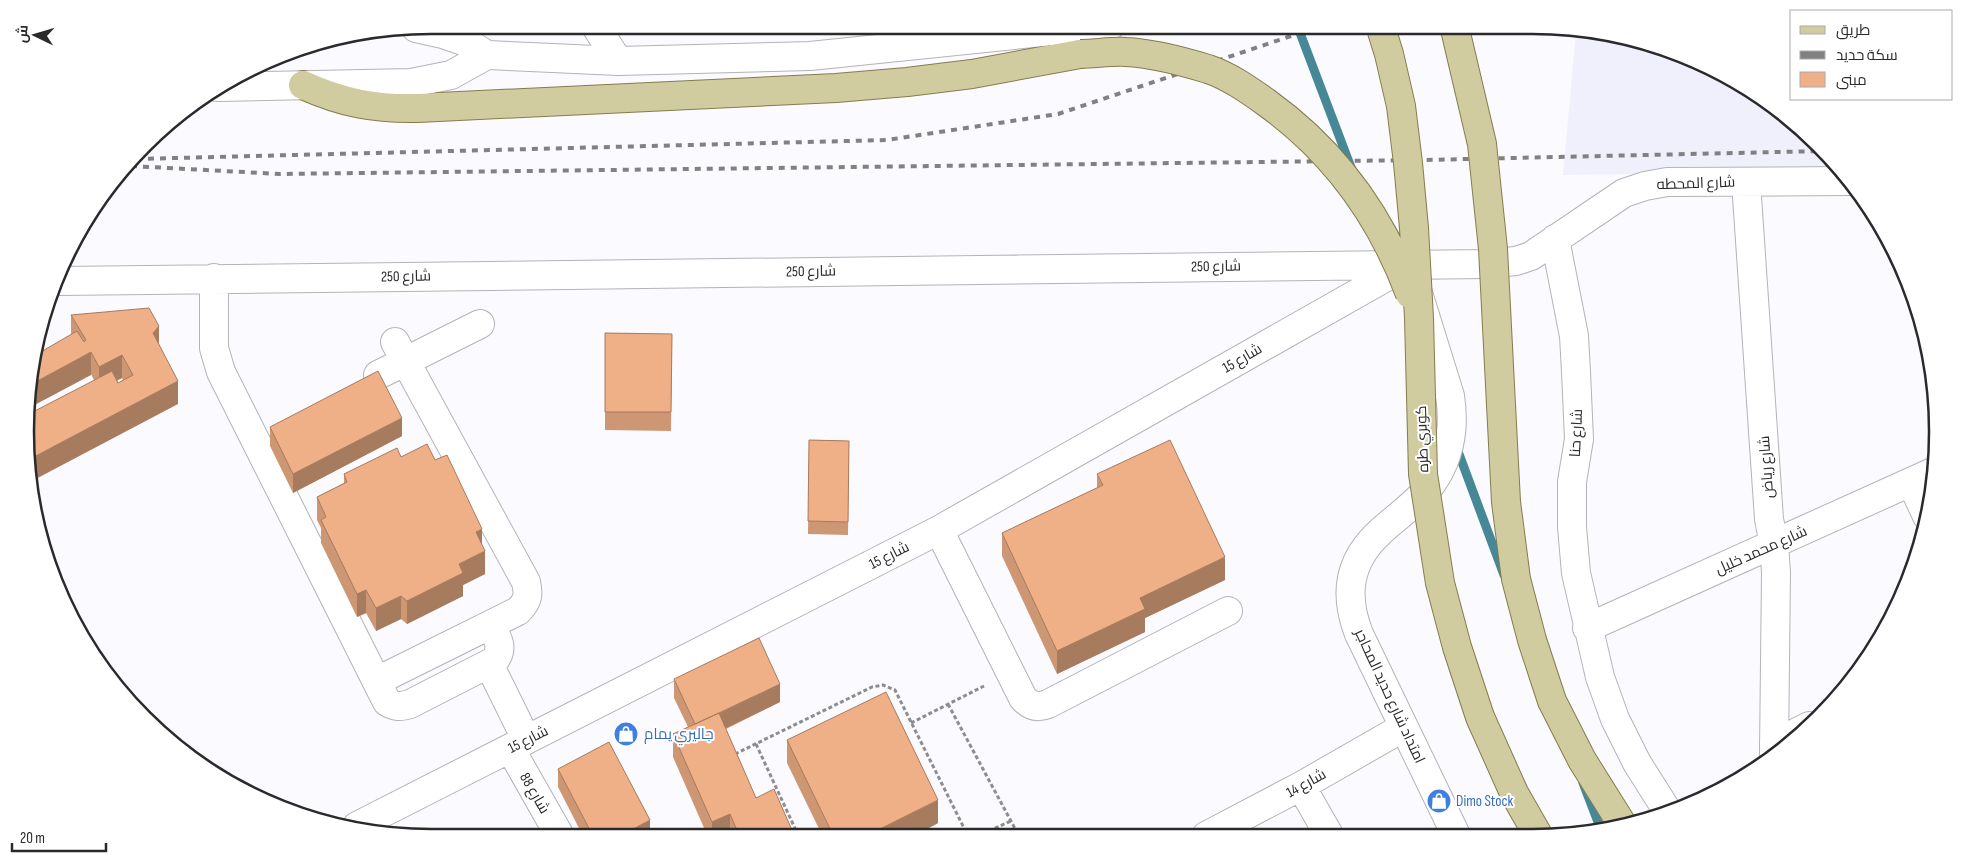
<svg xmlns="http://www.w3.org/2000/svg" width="1963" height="863" font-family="'Sofia Sans Condensed',Cairo,sans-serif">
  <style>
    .built { fill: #f0f0fd }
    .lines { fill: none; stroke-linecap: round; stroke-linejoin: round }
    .stream { stroke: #478896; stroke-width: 9 }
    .minor-casing { stroke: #b3b3b8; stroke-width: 30 }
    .major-casing { stroke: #837d4e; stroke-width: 30 }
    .path { stroke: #8d8d91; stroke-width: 3; stroke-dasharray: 4 2.5; stroke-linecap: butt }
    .minor { stroke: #fff; stroke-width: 28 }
    .major { stroke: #d1cba0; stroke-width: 28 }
    .rail { stroke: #818184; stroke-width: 4; stroke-dasharray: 6 6; stroke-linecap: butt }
    .major-bridge-casing { stroke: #837d4e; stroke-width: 30; stroke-linecap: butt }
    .major-bridge { stroke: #d1cba0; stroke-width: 28 }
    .wall { fill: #ce9774; fill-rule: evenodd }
    .shaded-wall { fill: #a77b5e }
    .building { fill: #efb087; stroke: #a77b5e }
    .labels { text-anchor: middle; stroke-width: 4; stroke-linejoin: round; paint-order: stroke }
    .street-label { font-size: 15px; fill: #2a2a2c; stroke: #fff }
    .shop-label { font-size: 15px; fill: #366cbe; stroke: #fff; text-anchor: start }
    .rim { fill: none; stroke: #2a2a2c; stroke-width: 2.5 }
  </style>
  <rect width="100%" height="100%" fill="#fafaff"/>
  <path class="built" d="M1576,32L1662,47L1735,80L1800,126L1841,171L1563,175Z"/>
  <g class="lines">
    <path class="stream" d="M1297,25L1352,170
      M1456,446L1504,575
      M1583,783L1601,830"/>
    <defs>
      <path id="minor" d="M595,25L618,61
        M416,28L443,34L466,42L487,55L618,61L810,56L1111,25
        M217,87L411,83L451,75L487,55
        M1746,182L1769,519L1774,545L1776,572L1774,753
        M1555,239L1574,336L1576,372L1579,439L1572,482V527L1576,573L1600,677L1615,719L1637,763L1668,812
        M214,278V348L221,372L387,702C395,707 400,707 410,704L494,661C505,648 497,638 491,625
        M60,281L1486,264L1516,261L1531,256L1624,193L1645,186L1667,182L1851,181
        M378,375L480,324
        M1911,482L1927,516
        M939,530L1023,698C1030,706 1038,708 1048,704L1228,611
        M1587,628L1935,471
        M489,664L526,739
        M377,681L518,611C528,601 529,595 526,582L395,342
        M1774,744L1809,726
        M510,748L561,838
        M1301,786L1329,835
        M357,826L939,530L1409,264L1450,396C1455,428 1450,459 1430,486C1416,504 1396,517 1379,533C1348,562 1344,596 1359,634L1456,835
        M1206,836L1301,786L1404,727"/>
      <path id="major" d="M303,85C343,103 375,109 418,108L836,88L907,82L972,74L1080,54"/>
    </defs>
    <use href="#minor" class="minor-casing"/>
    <use href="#major" class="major-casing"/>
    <path class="path" d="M948,704L1019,836
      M911,723L984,686
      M756,744L799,837
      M735,754L872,687L883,685L895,690L968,836
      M977,836L1011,821"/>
    <use href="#minor" class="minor"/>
    <use href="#major" class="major"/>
    <path class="rail" d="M136,159L887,140L1058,114L1324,25
      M131,166L280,174L1423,160L1823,151"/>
    <defs>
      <path id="major-bridge" d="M1380,25L1389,54L1401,106L1408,163L1414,228L1419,318L1423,474L1440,583L1457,647L1480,717L1514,793L1538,835
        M1454,25L1482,144L1493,249L1506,502L1516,579L1532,640L1552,701L1582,760L1622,824
        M1080,54C1095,54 1111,51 1126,52C1149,53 1185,62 1208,69C1229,76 1249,90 1267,103C1335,152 1381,216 1410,294"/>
    </defs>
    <use href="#major-bridge" class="major-bridge-casing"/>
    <use href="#major-bridge" class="major-bridge"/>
  </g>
  <path class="wall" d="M742,25H753L746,30Z
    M71,315L159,345L178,404L94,380L71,334ZM122,378L123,380L118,383L117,380Z
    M605,333L672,334L671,431L605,430Z
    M270,427L402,436L293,493L270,446Z
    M809,440L849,441L848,535L808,534Z
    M401,457L435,460L482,544L485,574L463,585V596L407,624L401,619L376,631L366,613L357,617L321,543V528L317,520V497L344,483V474Z
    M1097,474L1225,580L1145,618V632L1057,674L1002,556V533L1097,488Z
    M674,679L780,702L726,729L756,798L795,837H708L673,757V734L688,727L674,698Z
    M787,740L938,823L912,837H823L787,763Z
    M558,769L650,837L584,838L558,787Z"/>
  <path class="shaded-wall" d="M746,25H753L746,30Z
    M159,326V349L153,333Z
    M91,352V375L27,409L30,385Z
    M122,355V378L99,390V367Z
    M178,381V404L30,482L28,460Z
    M402,418V436L293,493V474Z
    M482,529V552L476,532Z
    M485,551V574L463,585V596L407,624V601L459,564Z
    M1225,557V580L1145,618V632L1057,674V651L1140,598Z
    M366,590V613L357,617V594Z
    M401,596V619L376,631V608Z
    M780,684V702L695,743V725Z
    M938,800V823L912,837H864Z
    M730,814V837H712V822Z
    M650,820V837H618Z"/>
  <path class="building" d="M149,308L159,326L153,333L178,381L28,460L25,431L27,415L112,371L118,383L133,375L122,355L99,367L91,352L30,385L32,357L77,331L84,342L86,340L71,315Z
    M605,333L672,334L671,412H605Z
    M378,371L402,418L293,474L270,427Z
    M809,440L849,441L848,522L808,521Z
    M1170,440L1225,557L1140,598L1145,609L1057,651L1002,533L1103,485L1097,474Z
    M427,444L435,460L447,455L482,529L476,532L485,551L459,564L463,573L407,601L401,596L376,608L366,590L357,594L321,520L326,517L317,497L347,482L344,474L397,448L401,457Z
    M759,638L780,684L719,713L695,724L674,679Z
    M886,692L938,800L864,837H834L787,740Z
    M719,713L756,798L774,789L795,837H740L730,814L712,822L673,734Z
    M609,742L650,820L618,837L594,838L558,769Z"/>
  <defs>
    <symbol id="shop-disc" viewBox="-11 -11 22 22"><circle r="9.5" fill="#3f7fe0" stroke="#fff"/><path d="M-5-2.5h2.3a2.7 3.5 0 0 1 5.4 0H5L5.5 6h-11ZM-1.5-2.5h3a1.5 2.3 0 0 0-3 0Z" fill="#fff"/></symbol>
  </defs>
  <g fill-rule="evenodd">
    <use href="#shop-disc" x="612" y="720" width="28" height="28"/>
    <use href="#shop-disc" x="1425" y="787" width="28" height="28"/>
  </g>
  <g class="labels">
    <g class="street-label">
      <text transform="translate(1696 183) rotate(-2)" y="5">شارع المحطه</text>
      <text transform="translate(1216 266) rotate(-1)" y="5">شارع 250</text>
      <text transform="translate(811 271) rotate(-1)" y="5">شارع 250</text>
      <text transform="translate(406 276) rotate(-1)" y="5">شارع 250</text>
      <text transform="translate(1242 358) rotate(-30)" y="5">شارع 15</text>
      <text transform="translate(1576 433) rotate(-87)" y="5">شارع حنا</text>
      <text transform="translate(1422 439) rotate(-92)" y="5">كوبري طره</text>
      <text transform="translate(1766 467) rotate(-94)" y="5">شارع رياض</text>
      <text transform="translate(1761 550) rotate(-24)" y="5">شارع محمد خليل</text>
      <text transform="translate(889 555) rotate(-27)" y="5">شارع 15</text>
      <text transform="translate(1390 696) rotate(65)" y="5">امتداد شارع حديد المحاجر</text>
      <text transform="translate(528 739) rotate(-27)" y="5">شارع 15</text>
      <text transform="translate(1306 783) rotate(-29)" y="5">شارع 14</text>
      <text transform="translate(535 793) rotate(60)" y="5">شارع 88</text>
    </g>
    <g class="shop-label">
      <text x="644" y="739">جاليري يمام</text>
      <text x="1456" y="806">Dimo Stock</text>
    </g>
  </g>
  <path d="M0 0H1963V863H0ZM431 34H1532A397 397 0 0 1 1929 431V432A397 397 0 0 1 1532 829H431A397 397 0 0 1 34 432V431A397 397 0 0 1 431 34Z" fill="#fff" fill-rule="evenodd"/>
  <path class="rim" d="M431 34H1532A397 397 0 0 1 1929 431V432A397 397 0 0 1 1532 829H431A397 397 0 0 1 34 432V431A397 397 0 0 1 431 34Z"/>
  <rect x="1790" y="10" width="162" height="90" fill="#ffffff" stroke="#aaaaab"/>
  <rect x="1800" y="26" width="25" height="8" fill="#d1cba0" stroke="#aaaaab"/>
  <text x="1836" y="35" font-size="15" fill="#2a2a2c">طريق</text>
  <rect x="1800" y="51" width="25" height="8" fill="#818184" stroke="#aaaaab"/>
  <text x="1836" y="60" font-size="15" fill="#2a2a2c">سكة حديد</text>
  <rect x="1800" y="72" width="25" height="15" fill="#efb087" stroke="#aaaaab"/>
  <text x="1836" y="85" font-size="15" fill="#2a2a2c">مبنى</text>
  <g transform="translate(35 35) rotate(275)" stroke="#ffffff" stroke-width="4" paint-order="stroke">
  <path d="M0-4L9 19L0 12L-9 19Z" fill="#2a2a2c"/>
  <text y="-8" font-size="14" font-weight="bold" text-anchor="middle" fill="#2a2a2c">ش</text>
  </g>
  <path d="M12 843v8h94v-8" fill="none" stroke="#2a2a2c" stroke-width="2.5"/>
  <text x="20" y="843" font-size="15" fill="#2a2a2c" stroke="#ffffff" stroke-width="4" paint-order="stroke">20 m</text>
</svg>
